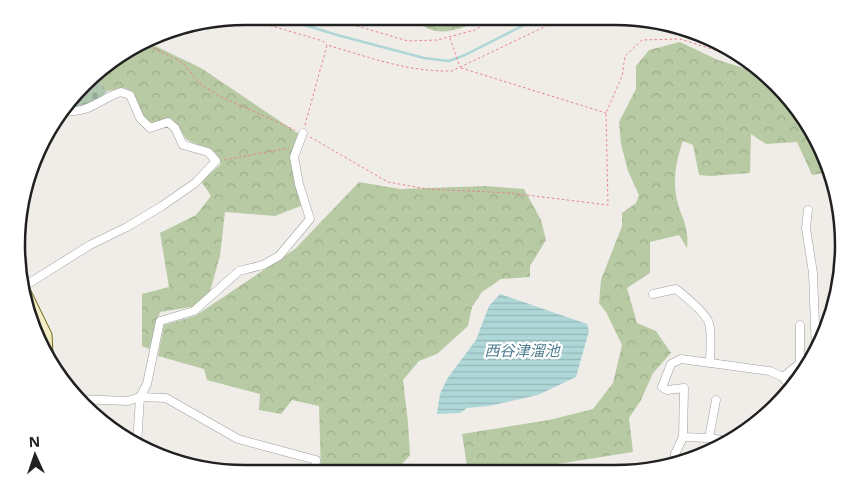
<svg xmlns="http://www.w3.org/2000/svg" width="860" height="490" font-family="'Noto Sans','Noto Sans JP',sans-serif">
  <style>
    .forest { fill: url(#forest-crowns) }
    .cemetery { fill: url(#cemetery-stones) }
    .water { fill: url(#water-rules) }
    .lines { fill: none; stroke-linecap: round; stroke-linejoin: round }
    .stream { stroke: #afd7d8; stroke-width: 2.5 }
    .street-casing { stroke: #9e9e9e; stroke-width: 9 }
    .secondary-casing { stroke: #6d6513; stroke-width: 13 }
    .path { stroke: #e9818c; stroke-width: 1; stroke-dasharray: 2.5 2.5; stroke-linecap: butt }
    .street { stroke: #fff; stroke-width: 8 }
    .secondary { stroke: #f3ecc5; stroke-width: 11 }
    .labels { text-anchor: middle; stroke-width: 4.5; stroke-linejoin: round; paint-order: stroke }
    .water-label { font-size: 15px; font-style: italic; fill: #4e7c90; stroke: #fff }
    .rim { fill: none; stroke: #212121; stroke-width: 2.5 }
  </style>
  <defs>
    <pattern id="forest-crowns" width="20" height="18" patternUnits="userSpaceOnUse" patternTransform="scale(1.25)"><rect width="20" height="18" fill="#b7caa3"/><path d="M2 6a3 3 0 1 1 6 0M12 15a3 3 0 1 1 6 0" fill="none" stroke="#9dad8c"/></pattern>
    <pattern id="cemetery-stones" width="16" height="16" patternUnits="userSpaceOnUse" patternTransform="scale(1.25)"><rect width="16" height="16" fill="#aec6ad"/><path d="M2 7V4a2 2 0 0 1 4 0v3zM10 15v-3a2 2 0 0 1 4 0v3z" fill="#95aa95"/></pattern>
    <pattern id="water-rules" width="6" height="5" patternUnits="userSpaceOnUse" patternTransform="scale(1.25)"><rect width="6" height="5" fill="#afd7d8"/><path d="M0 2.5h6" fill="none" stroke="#96b8b9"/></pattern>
  </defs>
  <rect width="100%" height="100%" fill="#f0ede9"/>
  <path class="forest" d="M409,16L485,17C480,23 472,25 464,27C440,35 430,33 409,16Z
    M147,42L201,68L299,134L291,159L301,206L275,216L225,212L220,256L209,295L197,306L160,312L149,349L142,346V294L169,287L160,233L196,215L211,196L201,181L221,164L215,152L187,140L172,119L152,123L143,117L134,94L125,88L107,91L94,76L106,63Z
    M680,42L718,60L760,73L797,106L829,172L812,175L797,142L766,144L751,134L750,173L710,176L699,175L693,145L683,141C677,157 673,178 676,195C679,215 690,225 687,248L679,235L650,242V273L627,288L637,323L656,331L671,353L653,373L641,400L629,418L633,452L557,464L549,472H468L462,434L549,420L593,409L613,383L622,345L606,312L599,303L601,280L622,226V213L636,203L639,195L628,171L621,144L619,122L636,89V66L649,50Z
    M359,182L400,189L486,186L524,189L541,220L546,240L530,266V277L501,279L482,292L472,307L468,326L437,354L419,361L403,380L408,423L410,455L394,473H321L319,406L292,400L281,414L259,410L260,394L207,380L204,369L158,356L164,325L195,316L295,249Z"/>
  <path class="cemetery" d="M94,76L107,91C94,107 83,107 63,109Z"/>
  <path class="water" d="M500,294L587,324L589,331L576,377L538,395L489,406L467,408L460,413L437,414L440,394L447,379L476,340L489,306Z"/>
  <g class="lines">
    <path class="stream" d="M276,16L337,35L424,58L449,61L465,55L540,17"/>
    <defs>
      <path id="street" d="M808,210L806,228L813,273L816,351
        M23,287L90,245L127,227L162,206L195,183L216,161L208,152L183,145L175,128L168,122L150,128L140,118L130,95L121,92C97,100 90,114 61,111
        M653,294L676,289C686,297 705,312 709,323C712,333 710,353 710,363
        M783,377L800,363V325
        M77,399L128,401L140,397L166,398L238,439L316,460L315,473
        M683,437L709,438L728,441
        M709,438L716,400
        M137,445L140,397L147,384L160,321L194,311L239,271L263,265L279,256L310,219L299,184L294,157L303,133
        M674,461L675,454L683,437L684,388L667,390L662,387L671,364L681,359L770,371L783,377L789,385"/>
      <path id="secondary" d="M23,288L46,335L47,354"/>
    </defs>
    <use href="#street" class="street-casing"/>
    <use href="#secondary" class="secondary-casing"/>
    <path class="path" d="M323,16L408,41L437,40L475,30L486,23L489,17
      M241,17L323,41L327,45
      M450,38L460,67
      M144,43L183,63L199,83L219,96L295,130
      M461,68L606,113
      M305,125L327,45C369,57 407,72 452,71L565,17
      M310,137L388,182L427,189L510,193L608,205L606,113L622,76L625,56L642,40L680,39L743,59
      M224,160L289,148"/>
    <use href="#street" class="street"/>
    <use href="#secondary" class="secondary"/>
  </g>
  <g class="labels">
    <g class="water-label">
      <text x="522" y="356">西谷津溜池</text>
    </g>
  </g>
  <path d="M0 0H860V490H0ZM245 25H615A220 220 0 0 1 835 245V245A220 220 0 0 1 615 465H245A220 220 0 0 1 25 245V245A220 220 0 0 1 245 25Z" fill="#fff" fill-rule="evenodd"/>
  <path class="rim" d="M245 25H615A220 220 0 0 1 835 245V245A220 220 0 0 1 615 465H245A220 220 0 0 1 25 245V245A220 220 0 0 1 245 25Z"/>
  <g transform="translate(35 455) rotate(357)" stroke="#ffffff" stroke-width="4" paint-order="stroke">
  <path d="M0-4L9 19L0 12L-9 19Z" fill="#212121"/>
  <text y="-8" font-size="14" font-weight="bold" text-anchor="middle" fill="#212121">N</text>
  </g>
</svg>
